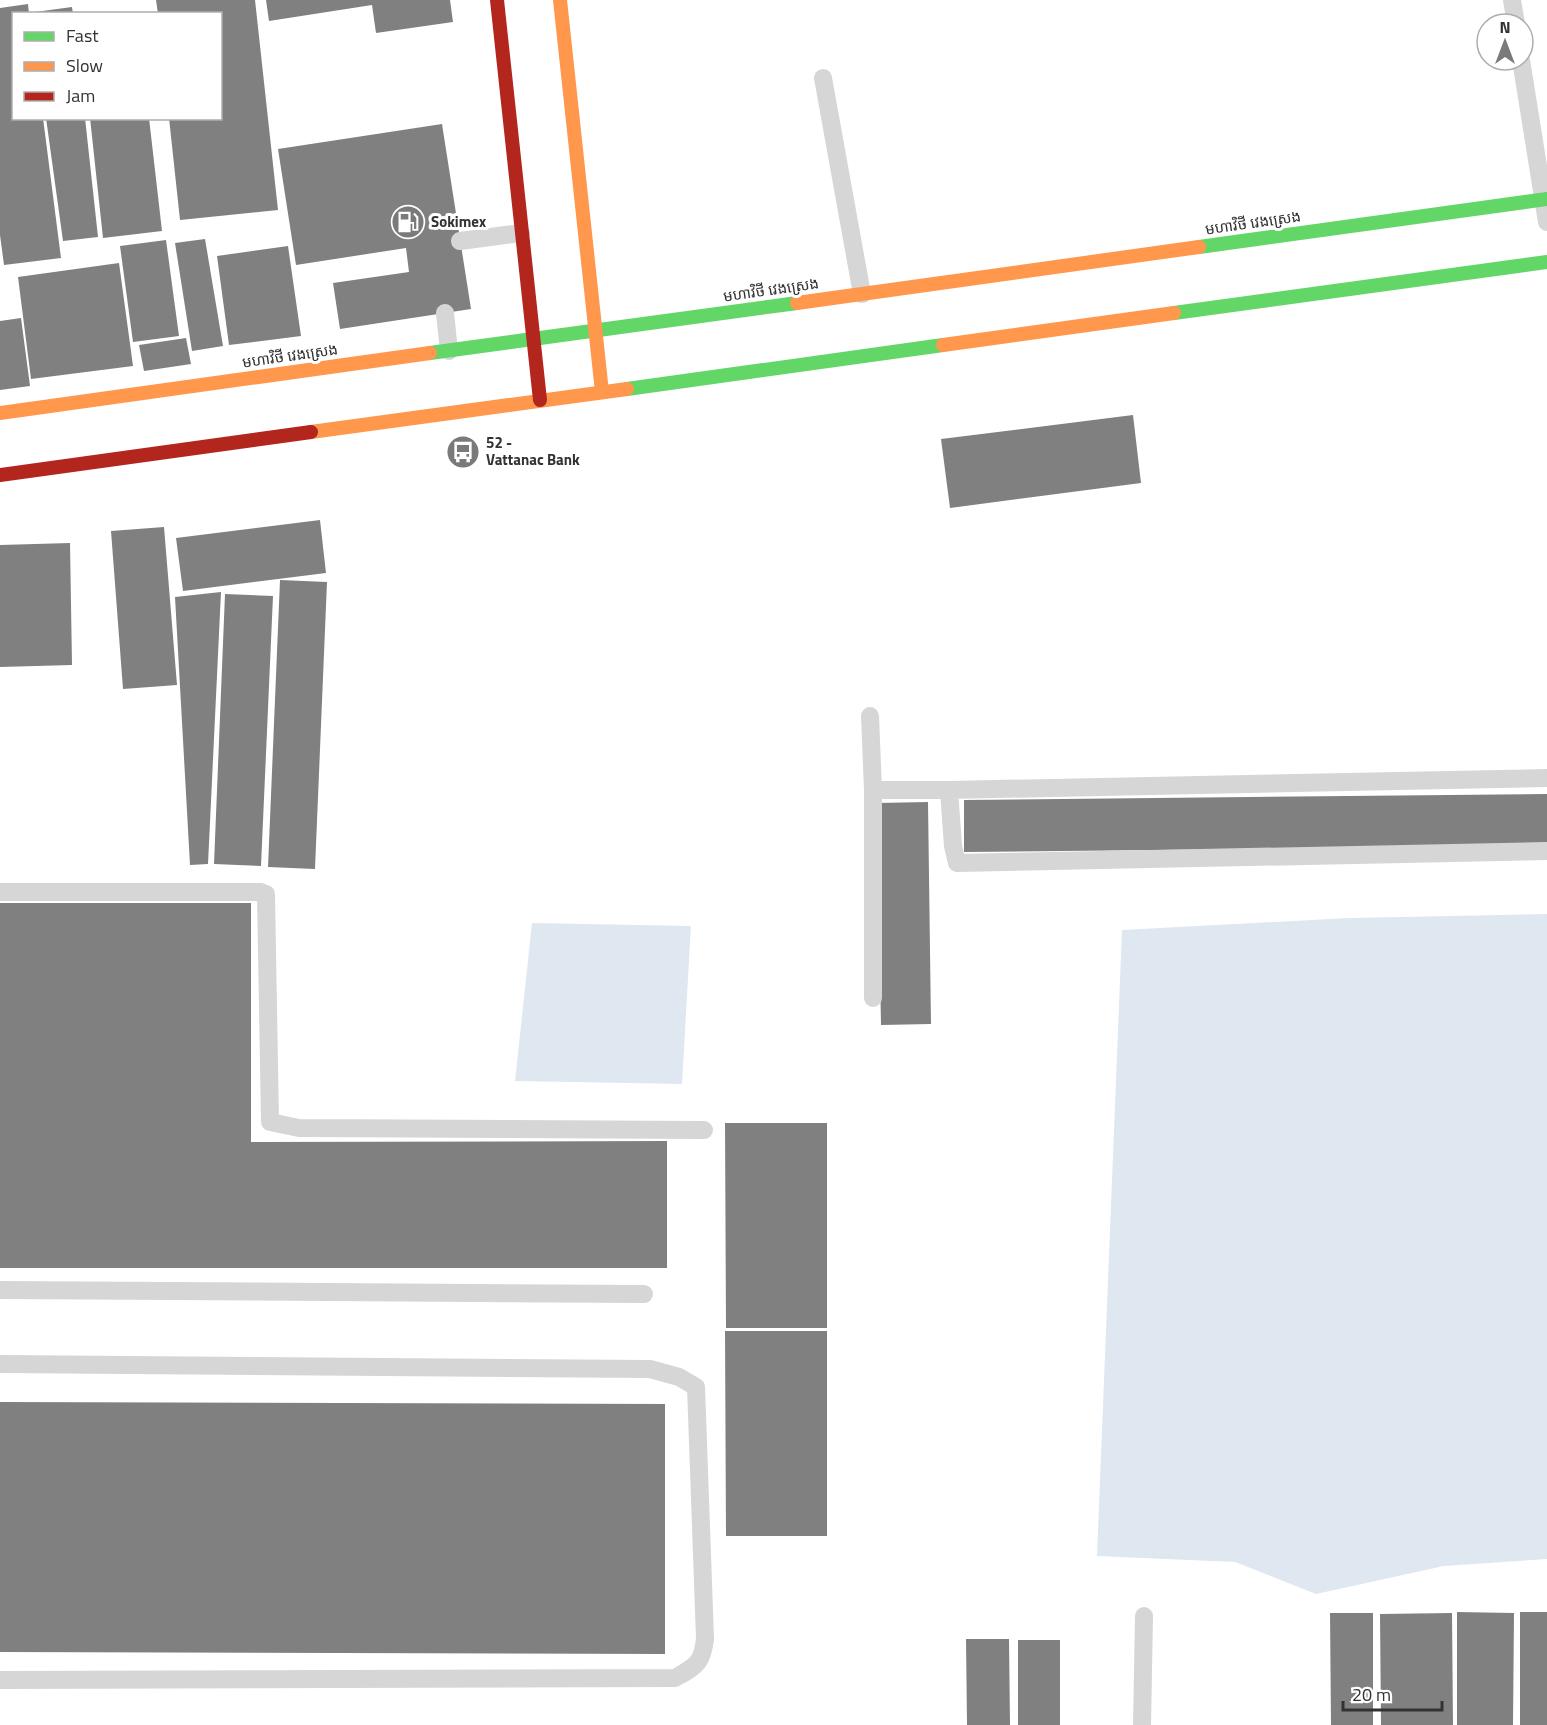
<svg xmlns="http://www.w3.org/2000/svg" width="1547" height="1725" font-family="'Titillium Web','Noto Sans Khmer',sans-serif">
  <style>
    .water { fill: #dfe8f0 }
    .building { fill: #808080 }
    .lines { fill: none; stroke-linecap: round; stroke-linejoin: round }
    .lane { stroke: #d6d6d6; stroke-width: 18 }
    .fast { stroke: #63d668; stroke-width: 14 }
    .slow { stroke: #ff974d; stroke-width: 14 }
    .jam { stroke: #b3261e; stroke-width: 14 }
    .labels { text-anchor: middle; stroke-width: 6; stroke-linejoin: round; paint-order: stroke }
    .poi-label { font-size: 15px; font-weight: bold; fill: #323232; stroke: #fff; text-anchor: start }
    .street-label { font-size: 15px; fill: #323232; stroke: #fff }
  </style>
  <rect width="100%" height="100%" fill="#fff"/>
  <path class="water" d="M1547,914V1559L1444,1566L1316,1594L1235,1562L1097,1556L1122,930L1349,918Z
    M532,923L691,926L682,1084L515,1081Z"/>
  <path class="building" d="M156,0H255L278,210L180,220L169,118H220V14H158Z
    M266,0H450L453,22L376,33L372,5L269,21Z
    M28,4L29,14H14V118H43L61,258L4,265L0,235V8Z
    M72,7L73,14H35V12Z
    M46,118H85L98,237L63,241Z
    M90,118H149L162,231L103,238Z
    M442,124L471,309L340,329L333,283L409,272L406,248L296,265L278,149Z
    M205,239L223,346L192,351L175,243Z
    M166,240L179,336L133,342L120,246Z
    M288,246L301,336L229,345L217,256Z
    M119,263L133,366L31,379L18,277Z
    M21,318L30,386L0,390V321Z
    M186,338L191,364L144,371L139,345Z
    M1133,415L1141,483L950,508L941,439Z
    M320,520L326,573L183,591L176,538Z
    M164,527L177,685L123,689L111,531Z
    M70,543L72,665L0,667V545Z
    M280,580L327,582L315,869L268,867Z
    M221,592L208,864L190,865L175,597Z
    M225,594L273,596L261,866L214,864Z
    M1547,794V846L964,852V800Z
    M928,802L931,1024L881,1025L877,803Z
    M0,903H251V1142L667,1141V1268H0Z
    M725,1123H827V1328H726Z
    M725,1331H827V1536H726Z
    M0,1402L665,1404V1654L0,1652Z
    M1457,1612L1514,1613L1513,1725H1457Z
    M1520,1612H1547V1725H1520Z
    M1330,1613H1373V1725H1331Z
    M1452,1613L1453,1725H1381L1380,1614Z
    M966,1639H1009L1010,1725H967Z
    M1018,1640H1060V1725H1018Z"/>
  <g class="lines">
    <path class="lane" d="M1512,0L1516,24
      M1521,60L1547,222
      M823,78L862,294
      M460,241L521,233
      M445,313L449,351
      M870,716L873,790H949L953,846L957,863L1547,851
      M873,790V998
      M949,790L1547,778
      M0,892H261L266,894L270,1122L299,1128L704,1130
      M0,1290L644,1294
      M0,1364L650,1369L679,1377L696,1387L705,1639C702,1664 696,1666 675,1678L0,1680
      M1142,1725L1144,1616"/>
    <path class="fast" d="M1199,247L1547,199
      M1174,313L1547,262
      M430,353L797,303
      M627,389L943,345"/>
    <path class="slow" d="M560,0L602,392
      M797,303L1199,247
      M943,345L1174,313
      M0,413L430,353
      M311,432L627,389"/>
    <path class="jam" d="M497,0L540,400
      M0,475L311,432"/>
  </g>
  <defs>
    <symbol id="fuel-disc" viewBox="-11 -11 22 22"><circle r="9.5" fill="#7a7a7a" stroke="#fff"/><path d="M-5.5-6h7V0h2V4h1.3V-2.5L3-4.5l.8-.8L6-3V5H2.5V1h-1V6h-7ZM-4.2-4.7v3.2H.2V-4.7Z" fill="#fff"/></symbol>
    <symbol id="bus-disc" viewBox="-11 -11 22 22"><circle r="9.5" fill="#7a7a7a" stroke="#fff"/><path d="M-5-6H5V4H4V6H2V4H-2V6H-4V4H-5ZM-3.5-4V0h7V-4ZM-3.5 1.2v1.5H-2V1.2ZM2 1.2v1.5H3.5V1.2Z" fill="#fff"/></symbol>
  </defs>
  <g fill-rule="evenodd">
    <use href="#fuel-disc" x="389" y="203" width="38" height="38"/>
    <use href="#bus-disc" x="444" y="433" width="38" height="38"/>
  </g>
  <g class="labels">
    <g class="poi-label">
      <text x="431" y="227">Sokimex</text>
      <text x="486" y="448">52 -<tspan x="486" dy="17">Vattanac Bank</tspan></text>
    </g>
    <g class="street-label">
      <text transform="translate(1253 223) rotate(-8)" y="5">មហាវិថី វេងស្រេង</text>
      <text transform="translate(771 290) rotate(-8)" y="5">មហាវិថី វេងស្រេង</text>
      <text transform="translate(290 356) rotate(-8)" y="5">មហាវិថី វេងស្រេង</text>
    </g>
  </g>
  <rect x="12" y="12" width="210" height="108" fill="#ffffff" stroke="#adadad" stroke-width="1.5"/>
  <rect x="24" y="32" width="30" height="9" fill="#63d668" stroke="#adadad" stroke-width="1.5"/>
  <text x="66" y="42" font-size="18" fill="#323232">Fast</text>
  <rect x="24" y="62" width="30" height="9" fill="#ff974d" stroke="#adadad" stroke-width="1.5"/>
  <text x="66" y="72" font-size="18" fill="#323232">Slow</text>
  <rect x="24" y="92" width="30" height="9" fill="#b3261e" stroke="#adadad" stroke-width="1.5"/>
  <text x="66" y="102" font-size="18" fill="#323232">Jam</text>
  <g transform="translate(1505 42)"><circle r="28" fill="#ffffff" stroke="#adadad" stroke-width="1.5"/>
  <path d="M0-4.5L10 22L0 15L-10 22Z" fill="#7a7a7a"/>
  <text y="-9" font-size="16" font-weight="bold" text-anchor="middle" fill="#323232">N</text>
  </g>
  <path d="M1343 1701v9h99v-9" fill="none" stroke="#323232" stroke-width="3"/>
  <text x="1352" y="1701" font-size="18" fill="#323232" stroke="#ffffff" stroke-width="4.5" paint-order="stroke">20 m</text>
</svg>
